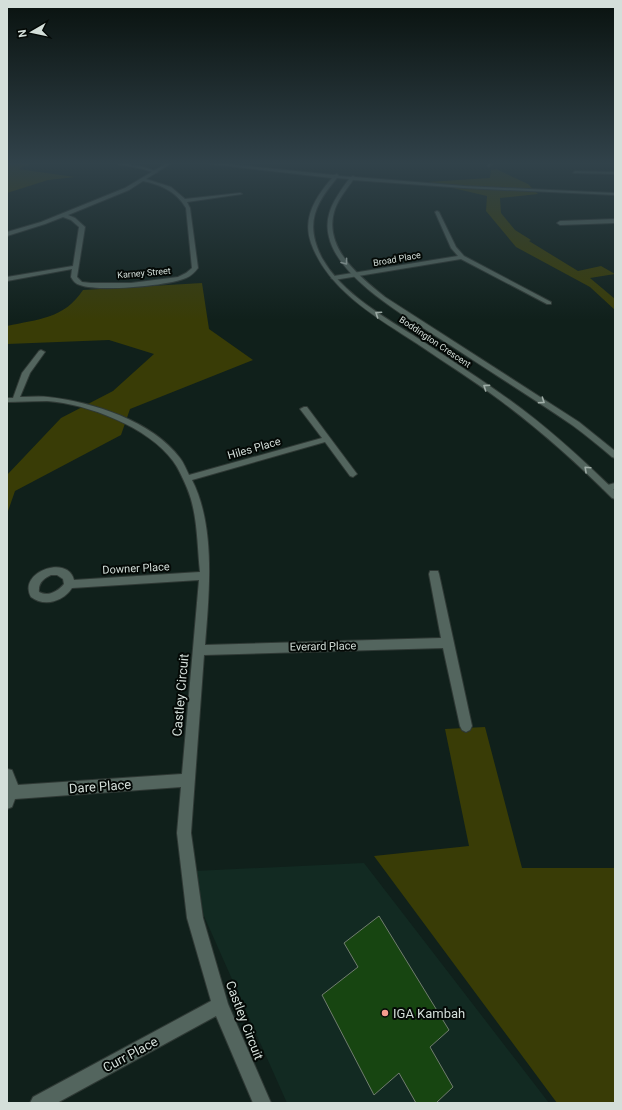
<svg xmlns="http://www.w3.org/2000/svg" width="622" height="1110" font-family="Roboto,sans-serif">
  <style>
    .built { fill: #122a22 }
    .green { fill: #393c06 }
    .building { fill: #174511; stroke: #717d6f }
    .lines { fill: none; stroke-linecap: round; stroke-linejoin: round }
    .service-casing { stroke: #2f3935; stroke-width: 2 }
    .minor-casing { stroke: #2f3935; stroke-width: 2 }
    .tertiary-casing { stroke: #2f3935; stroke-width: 2 }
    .service { fill: #53655e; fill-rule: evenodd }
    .minor { fill: #53655e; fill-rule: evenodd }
    .tertiary { fill: #53655e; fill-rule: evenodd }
    .oneway { stroke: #a0aea8 }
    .poi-dot { fill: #f59d8e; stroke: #040906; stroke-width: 1.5 }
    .labels { text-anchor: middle; stroke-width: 4; stroke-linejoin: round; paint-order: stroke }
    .far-street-label { font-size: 9px; fill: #d4dfda; stroke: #040906 }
    .street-label { font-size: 11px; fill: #d4dfda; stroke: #040906 }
    .near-street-label { font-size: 13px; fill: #d4dfda; stroke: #040906 }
    .near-poi-label { font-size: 13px; fill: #d4dfda; stroke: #040906; text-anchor: start }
  </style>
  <rect width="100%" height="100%" fill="#10201b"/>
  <path class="built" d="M364,863L549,1103H287L204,916L195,871Z"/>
  <path class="green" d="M7,164H31L18,169L75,177L48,180L7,193Z
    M496,169L528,184L538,194L500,198L501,213L515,230L531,240L529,241L578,271L601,266L615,274L590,278L615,299V310L590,287L516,247L486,211L487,196L427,182L490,178L491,170Z
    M202,283L209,329L253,360L130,409L121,435L15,491L7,514V475L61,418L113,391L154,354L109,340L7,344V326C38,319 64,319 83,290Z
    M485,727L522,868H615V1103H557L374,856L469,846L445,729Z"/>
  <path class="building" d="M379,916L449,1030L430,1047L453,1087L436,1103H416L399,1073L374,1095L322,995L358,967L344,943Z"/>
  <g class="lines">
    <defs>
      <path id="service" d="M126,164L144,167L158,172L156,173L143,169L118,164Z"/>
      <path id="minor" d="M165,164H170L146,179L171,187L185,199L240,193L242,194L187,202L190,208L198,268C195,272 191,276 186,278C167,286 99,292 80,285C76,284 73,281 71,277L72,269L7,281V277L73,266L79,227L71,220L63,217L45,224L7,236V232L41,222L125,188ZM143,181C161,185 176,191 186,208L192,268L186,273L178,277L131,283H91L82,282L77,277L85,227L75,218L68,215L129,190Z
        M488,164H492L489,167L487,166Z
        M575,171L615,172V174L573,173Z
        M437,211L439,212L456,247L464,256L551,302V304H547L461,259L334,280L331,278L334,276L458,256L451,248L435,212Z
        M615,219V223L560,225L557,223L560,221Z
        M41,350L45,352L30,373L20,397C29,397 39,396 48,397C93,402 152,421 180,458C184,463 186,469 189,475L322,438L300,409L304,407H307L357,474L353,477L350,476L325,442L192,480C216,527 209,594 205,645L441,638L429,574L430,571H438L439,574L472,726L470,730L466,732L462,730L460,726L443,648L204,655L191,833L203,918L228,1004L271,1103H253L216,1016L57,1103H30L33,1097L211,1001L187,918L177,833L181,787L15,799L12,807L7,809V769L12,770L18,785L182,774L199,580L72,588C63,602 44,607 31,597C17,572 68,554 74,580L200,572C197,545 198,514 187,488C183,479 179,469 173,461C148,427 88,404 47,401C34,401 20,402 7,402V398H13L22,373L39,351ZM51,575H57L63,579L64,584C58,591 49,597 39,592C38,583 44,578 51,575Z
        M615,483V489L607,491L602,488L604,486Z"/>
      <path id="tertiary" d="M211,164H227L334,175L337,174L339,176L351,177L353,176L355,177L464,186L615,193V195L464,188L353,180C347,189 339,198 335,209C322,247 359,276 385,297L579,422L615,451V458L612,457C599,446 586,435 572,425C534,399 494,374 456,349C419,324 339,282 329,237C323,214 336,197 349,179L337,178C314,205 305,225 322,258C342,294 385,317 419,339C448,358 476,376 504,396C544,424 580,457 615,491V499L612,498C577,463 540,430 501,401C473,380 444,362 416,343C376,317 328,290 311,243C302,217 316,197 332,178Z"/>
    </defs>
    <use href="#service" class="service-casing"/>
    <use href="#minor" class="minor-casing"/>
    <use href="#tertiary" class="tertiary-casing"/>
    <use href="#service" class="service"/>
    <use href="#minor" class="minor"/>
    <use href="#tertiary" class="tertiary"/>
  </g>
  <defs><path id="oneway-chevron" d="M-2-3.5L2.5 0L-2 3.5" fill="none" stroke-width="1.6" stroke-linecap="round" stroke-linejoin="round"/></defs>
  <g class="oneway">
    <use href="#oneway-chevron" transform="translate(345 262) rotate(53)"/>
    <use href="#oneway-chevron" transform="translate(378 314) rotate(-146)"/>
    <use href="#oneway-chevron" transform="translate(486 387) rotate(-146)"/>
    <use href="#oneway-chevron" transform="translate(542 401) rotate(34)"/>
    <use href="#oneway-chevron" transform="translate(587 469) rotate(-137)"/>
  </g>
  <linearGradient id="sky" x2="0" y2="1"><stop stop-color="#09120f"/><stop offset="0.51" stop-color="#31424a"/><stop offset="1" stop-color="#31424a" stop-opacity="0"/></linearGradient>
  <rect width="622" height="320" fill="url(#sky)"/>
  <circle class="poi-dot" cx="385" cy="1013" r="4"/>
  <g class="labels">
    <g class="far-street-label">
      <text transform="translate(397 259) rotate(-10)" y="3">Broad Place</text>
      <text transform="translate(144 273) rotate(-5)" y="3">Karney Street</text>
      <text transform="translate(435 342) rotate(34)" y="3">Boddington Crescent</text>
    </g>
    <g class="street-label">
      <text transform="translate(254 448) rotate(-16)" y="4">Hiles Place</text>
      <text transform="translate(136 568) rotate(-3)" y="4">Downer Place</text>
      <text transform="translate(323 646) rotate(-1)" y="4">Everard Place</text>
    </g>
    <g class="near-street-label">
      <text transform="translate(180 695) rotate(-85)" y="5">Castley Circuit</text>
      <text transform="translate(100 786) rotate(-4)" y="5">Dare Place</text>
      <text transform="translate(245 1020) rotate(69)" y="5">Castley Circuit</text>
      <text transform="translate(130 1054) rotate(-28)" y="5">Curr Place</text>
    </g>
    <g class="near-poi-label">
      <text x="393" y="1018">IGA Kambah</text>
    </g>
  </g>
  <rect width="622" height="1110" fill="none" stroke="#d4dfda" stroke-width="16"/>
  <g transform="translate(32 32) rotate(261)" stroke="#040906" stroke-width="3" paint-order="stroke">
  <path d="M0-3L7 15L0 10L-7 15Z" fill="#d4dfda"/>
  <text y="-6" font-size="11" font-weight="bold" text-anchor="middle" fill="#d4dfda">N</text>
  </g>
</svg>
